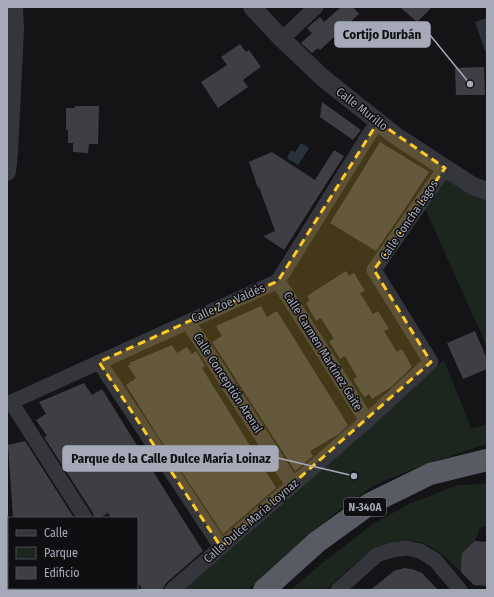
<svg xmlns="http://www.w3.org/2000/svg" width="494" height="597" font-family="'Fira Sans Condensed',sans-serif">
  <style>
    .green { fill: #1c251e }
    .water { fill: #29323b }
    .building { fill: #3e3e44 }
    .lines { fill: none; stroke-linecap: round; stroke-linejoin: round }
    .minor { stroke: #35353c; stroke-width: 15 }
    .tertiary { stroke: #35353c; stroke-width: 18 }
    .trunk { stroke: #585a64; stroke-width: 22 }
    .marked { fill: #ffc924; fill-opacity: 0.2; stroke: #ffc924; stroke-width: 3; stroke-dasharray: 8 5; stroke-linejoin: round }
    .labels { text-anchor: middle; stroke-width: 3; stroke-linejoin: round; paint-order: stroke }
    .shield { fill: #0f0f11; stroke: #787b86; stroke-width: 1 }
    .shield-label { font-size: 11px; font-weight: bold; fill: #a5a9b8 }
    .street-label { font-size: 12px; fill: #a5a9b8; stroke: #0f0f11 }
    .leader { fill: none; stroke: #a5a9b8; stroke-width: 1.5 }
    .callout-dot { fill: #a5a9b8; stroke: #0f0f11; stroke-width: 1.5 }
    .callout { fill: #a5a9b8; stroke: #a5a9b8; stroke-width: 1.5 }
    .callout-label { font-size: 13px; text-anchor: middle; font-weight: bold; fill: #111 }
  </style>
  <rect width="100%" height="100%" fill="#141416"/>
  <path class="green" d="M445,177L487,197V347L424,206Z
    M444,360L471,428L487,425V444L420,466L373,486L333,515L248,590H182Z
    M487,483V526L480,528L475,541L461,572C450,561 439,550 425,544C421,542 416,542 412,541C378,536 349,570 326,590H290L325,561L373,524L409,504L458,485L482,484Z"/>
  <path class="water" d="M487,18V50L485,51L475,22Z
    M301,143L309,148L298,165L287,158L291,150L295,152Z"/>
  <path class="building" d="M341,7H353L359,14L320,50L318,48L312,53L301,43L312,33L307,28L320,17L324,22Z
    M400,7H432L417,22Z
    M240,44L246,52L249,50L261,67L243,80L248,87L218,108L201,82L227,65L221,57Z
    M484,67L485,95H456L455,68Z
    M322,102L361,130L353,140L320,117Z
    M75,106H99L98,144H89L88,153L73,152V143H68V130H66V108H75Z
    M380,142L429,172L404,210L376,251L330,223Z
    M334,150L344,156L284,250L263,236L275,231L259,187L258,188L249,162L272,152L315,180Z
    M346,271L349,276L354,273L365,291L360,293L373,314L378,311L389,329L384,331L397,352L402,349L412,367L408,370H409L391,387L372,399L369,394L364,397L353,379L357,377L345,356L340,359L329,341L334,339L321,318L316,321L306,303L310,300L307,296Z
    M261,306L267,317L277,311L348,425L339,434L310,451L313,456L295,471L212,342L222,336L216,326Z
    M475,331L487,359V369L463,379L447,343Z
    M172,345L177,353L187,347L192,354L196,351L205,366L202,368L276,488L223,534L156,433L126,385L136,378L128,366L130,365L129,363Z
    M84,383L92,395L102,389L107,397L174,505L203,551L166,583L162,590H141V587L137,582V518H111L108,513L100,518H94L93,513L44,437L47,436L36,420L46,414L39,402Z
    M25,441L74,518H13L8,445Z
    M475,541L487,542V586L474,585L461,572L462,553Z
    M404,568L412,569L422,573L438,590H370L394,571Z"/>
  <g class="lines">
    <path class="minor" d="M282,39L316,7
      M278,281L367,421
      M188,322L293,485
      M99,362L221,547
      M11,402L85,518
      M7,404L278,281L368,136L378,122
      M130,588L132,590
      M172,590L367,421L431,362L374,270L445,168
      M338,590L377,555L392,550L406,548L420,551L435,560L460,590"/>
    <path class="tertiary" d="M252,7L282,39L323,78L396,136L473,186L487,191
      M7,172L9,152L15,29L14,7"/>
    <path class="trunk" d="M264,590L317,542L371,503L430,474L487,460"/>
  </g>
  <path class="marked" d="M378,122L445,168L374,270L431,362L221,547L99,362L278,281Z"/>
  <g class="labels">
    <rect class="shield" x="344" y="498" width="42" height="18" rx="3"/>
    <g class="shield-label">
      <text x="365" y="511">N-340A</text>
    </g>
    <g class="street-label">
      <text transform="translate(362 109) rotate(38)" y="4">Calle Murillo</text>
      <text transform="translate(409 220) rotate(-56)" y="4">Calle Concha Lagos</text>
      <text transform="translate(228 303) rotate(-24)" y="4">Calle Zoe Valdés</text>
      <text transform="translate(323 351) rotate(58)" y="4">Calle Carmen Martínez Gaite</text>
      <text transform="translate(228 383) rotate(57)" y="4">Calle Conceptión Arenal</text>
      <text transform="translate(251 521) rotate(-41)" y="4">Calle Dulce Maria Loynaz</text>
    </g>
  </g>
  <path class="leader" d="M470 84L430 35M354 476L278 458"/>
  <g class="callout-dot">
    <circle cx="470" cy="84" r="4"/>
    <circle cx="354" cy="476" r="4"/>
  </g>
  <g class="callout">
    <rect x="335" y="22" width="95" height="25" rx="4"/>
    <rect x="63" y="446" width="215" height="25" rx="4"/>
  </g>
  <g class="callout-label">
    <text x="382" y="39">Cortijo Durbán</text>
    <text x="171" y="463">Parque de la Calle Dulce María Loinaz</text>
  </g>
  <rect width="494" height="597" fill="none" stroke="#a5a9b8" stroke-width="16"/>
  <rect x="8" y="517" width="130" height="72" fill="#0f0f11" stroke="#4b4d54"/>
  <rect x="16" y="530" width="20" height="6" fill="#35353c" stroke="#4b4d54"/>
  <text x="44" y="537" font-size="12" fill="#a5a9b8">Calle</text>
  <rect x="16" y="547" width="20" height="12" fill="#1c251e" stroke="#4b4d54"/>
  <text x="44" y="557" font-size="12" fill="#a5a9b8">Parque</text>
  <rect x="16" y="567" width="20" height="12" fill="#3e3e44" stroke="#4b4d54"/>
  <text x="44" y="577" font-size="12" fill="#a5a9b8">Edificio</text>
</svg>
